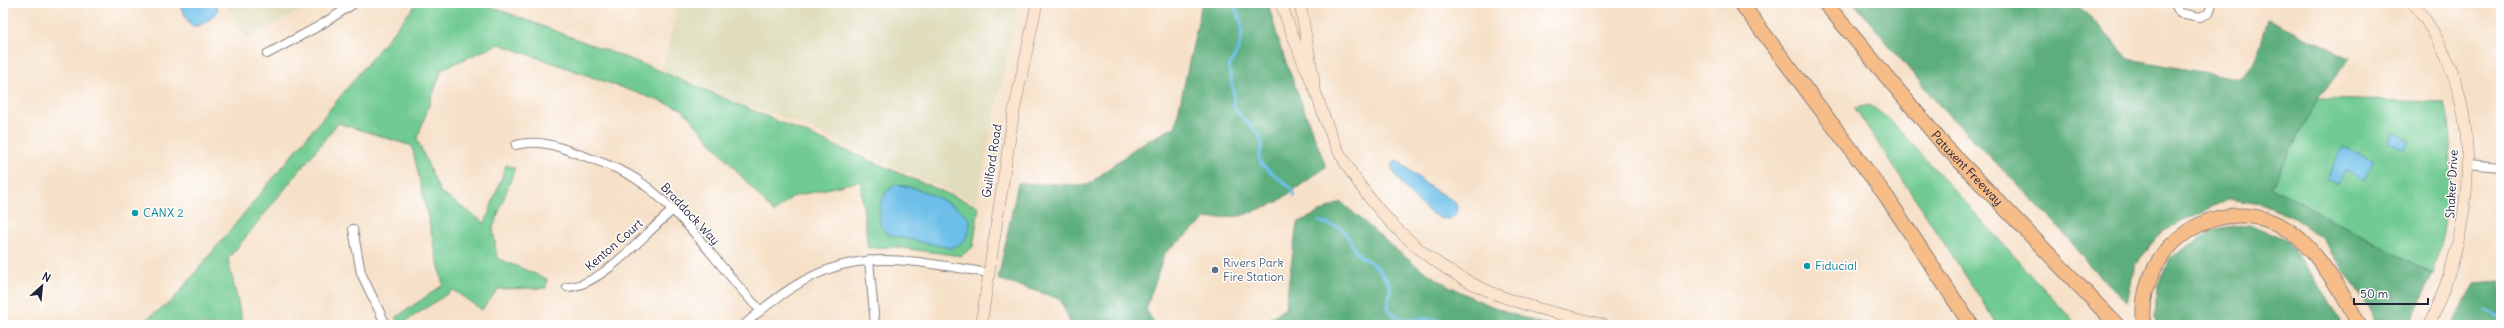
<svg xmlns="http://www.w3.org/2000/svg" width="2504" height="328" font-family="Delius,sans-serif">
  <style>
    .built { fill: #dfddbb }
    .green { fill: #70ca91; stroke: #497666 }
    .forest { fill: #5cae7b; stroke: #3f685b }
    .water { fill: #6dbfe9; stroke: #487092 }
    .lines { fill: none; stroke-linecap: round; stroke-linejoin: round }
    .stream { stroke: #6dbfe9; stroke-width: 3 }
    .street-casing { stroke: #8c8181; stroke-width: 10 }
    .secondary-casing { stroke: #8c8181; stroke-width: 12 }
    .highway-casing { stroke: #8c8181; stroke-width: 16 }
    .street { stroke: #fff; stroke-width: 8 }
    .secondary { stroke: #fce5cf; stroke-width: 11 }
    .highway { stroke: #f7bd88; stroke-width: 14 }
    .culture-dot { fill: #0f9aa8; stroke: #fff; stroke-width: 1.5 }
    .service-dot { fill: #5c6f8a; stroke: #fff; stroke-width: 1.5 }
    .labels { text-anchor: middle; stroke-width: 3; stroke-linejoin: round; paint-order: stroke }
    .street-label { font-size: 12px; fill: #22223b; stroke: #fff }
    .culture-label { font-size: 12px; fill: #0d838f; stroke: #fff; text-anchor: start }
    .service-label { font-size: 12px; fill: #4e5e75; stroke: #fff; text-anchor: start }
  </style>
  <rect width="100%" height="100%" fill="#fff"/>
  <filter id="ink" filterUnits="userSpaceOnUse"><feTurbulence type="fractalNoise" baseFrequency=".025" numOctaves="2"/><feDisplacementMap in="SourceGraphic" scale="8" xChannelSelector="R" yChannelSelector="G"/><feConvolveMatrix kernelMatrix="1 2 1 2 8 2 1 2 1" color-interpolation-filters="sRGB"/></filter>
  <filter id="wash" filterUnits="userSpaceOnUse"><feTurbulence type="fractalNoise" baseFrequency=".012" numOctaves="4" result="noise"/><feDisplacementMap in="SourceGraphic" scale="16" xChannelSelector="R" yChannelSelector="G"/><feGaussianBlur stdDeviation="0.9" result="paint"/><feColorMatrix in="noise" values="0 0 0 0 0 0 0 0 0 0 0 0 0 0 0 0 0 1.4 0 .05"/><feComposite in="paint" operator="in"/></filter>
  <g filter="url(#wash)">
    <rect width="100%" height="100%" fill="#f6e0c7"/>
    <path class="built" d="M226,3H313L247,39Z
      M674,3H1018L976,203L791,120L660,76L676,17Z"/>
    <path class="green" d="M417,3H481L492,7L653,68L979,207L973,247L961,256L894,247L868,248L860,181L792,197L774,213L682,109L499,44L442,69L417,139L440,192L485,223L506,165L515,168L493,228L497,258L547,279L546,288L498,289L482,310L453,290L400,325L395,318L443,285L412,146L338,123L228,259L243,325H138L172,301Z
      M2318,99L2444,102C2458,161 2448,216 2433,274L2271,187Z
      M1870,105L1889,119L2077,325H1998L1855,108Z"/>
    <path class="forest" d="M1202,3H1268L1281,49L1326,167L1276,203L1241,216L1206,219L1165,253L1146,309L1155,325H1071L1060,299L998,279L1018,183L1088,185L1139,145L1175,127Z
      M1854,3H2071L2086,12L2129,59L2240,79L2256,60L2268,19L2350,58L2318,99L2271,187L2433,274L2409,325H2377L2370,309L2322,238L2292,217L2261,204L2228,199L2163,231L2135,265L2127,302L2088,264L2055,223L1938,104Z
      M1341,202C1365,222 1389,245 1414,264C1453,292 1501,312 1547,325H1258L1285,309L1297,223Z
      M2249,224L2288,241L2326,295L2343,325H2157L2155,318L2157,287L2170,258L2215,229Z
      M2501,281V325H2452L2474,283Z"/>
    <path class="water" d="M178,3H215L218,10C213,18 201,28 191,26Z
      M2393,133L2409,141L2405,149L2389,142Z
      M2343,147L2374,160L2364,180L2346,170L2336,184L2327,179Z
      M1397,160L1431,188L1454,201L1458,208C1448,244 1396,182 1391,166L1394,161Z
      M895,185C917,185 955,204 970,219C971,234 964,245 950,248L889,235L881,227C878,209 879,196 895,185Z"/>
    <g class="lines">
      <path class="stream" d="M1233,3L1241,22L1242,34L1239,48L1229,67L1234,96L1233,105L1238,113L1259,135L1262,145L1259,158L1261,164L1291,188L1294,196
        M1319,221C1328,226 1337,225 1342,229C1350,236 1351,248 1359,255C1362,259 1368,260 1372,263C1378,267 1384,276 1388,282C1396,292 1380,307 1394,315C1410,325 1430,312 1448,325
        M2486,310L2501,318"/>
    </g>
  </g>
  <g filter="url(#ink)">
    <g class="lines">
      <defs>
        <path id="street" d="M2174,3L2180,13L2200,17L2209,13L2212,3
          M267,54L319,26L355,3
          M516,145C539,139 557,146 578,154C600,162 623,169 642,183C688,217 721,270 760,310
          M2468,164L2501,167
          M353,229L361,273L386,325
          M869,260L875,325
          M567,287C601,287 646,232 673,210
          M744,325C833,245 877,254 988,273"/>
        <path id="secondary" d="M1281,3C1291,34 1304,63 1316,93C1323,113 1329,133 1339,152C1372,211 1423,263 1486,290C1524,307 1565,315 1605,325
          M1300,3L1314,82
          M2413,3C2489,97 2477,221 2429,325
          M981,325L1014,111L1037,3"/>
        <g id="highway">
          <path d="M1741,3L1886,196L1971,325"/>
          <path id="s1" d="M1825,3L1943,144L2117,325"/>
          <path d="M2144,325C2135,245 2223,185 2291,232C2317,250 2345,297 2359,325"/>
        </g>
      </defs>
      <use href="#street" class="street-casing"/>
      <use href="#secondary" class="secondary-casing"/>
      <use href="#highway" class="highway-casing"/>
      <use href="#street" class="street"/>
      <use href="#secondary" class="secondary"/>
      <use href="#highway" class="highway"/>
    </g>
  </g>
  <g class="culture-dot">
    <circle cx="135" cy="213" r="4"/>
    <circle cx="1807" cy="266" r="4"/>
  </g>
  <circle class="service-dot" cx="1215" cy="270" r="4"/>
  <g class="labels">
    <g class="street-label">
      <text transform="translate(992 161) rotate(-81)" y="4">Guilford Road</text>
      <text dy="4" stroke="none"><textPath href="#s1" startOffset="218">Patuxent Freeway</textPath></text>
      <text transform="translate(2452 184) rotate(-87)" y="4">Shaker Drive</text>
      <text transform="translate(690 214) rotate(47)" y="4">Braddock Way</text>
      <text transform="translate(614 245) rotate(-41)" y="4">Kenton Court</text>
    </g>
    <g class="culture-label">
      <text x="143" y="217">CANX 2</text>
      <text x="1815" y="270">Fiducial</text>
    </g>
    <g class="service-label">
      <text x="1223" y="267">Rivers Park<tspan x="1223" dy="14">Fire Station</tspan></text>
    </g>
  </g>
  <rect width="2504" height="328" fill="none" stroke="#fff" stroke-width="16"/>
  <g transform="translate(42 286) rotate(27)" stroke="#ffffff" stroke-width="3" paint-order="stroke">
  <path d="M0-3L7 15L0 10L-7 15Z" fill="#22223b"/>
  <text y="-6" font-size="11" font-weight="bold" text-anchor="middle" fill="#22223b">N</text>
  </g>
  <path d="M2354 298v6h74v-6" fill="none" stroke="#22223b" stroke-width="2"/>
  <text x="2360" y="298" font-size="12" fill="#22223b" stroke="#ffffff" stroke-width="3" paint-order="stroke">50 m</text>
</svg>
